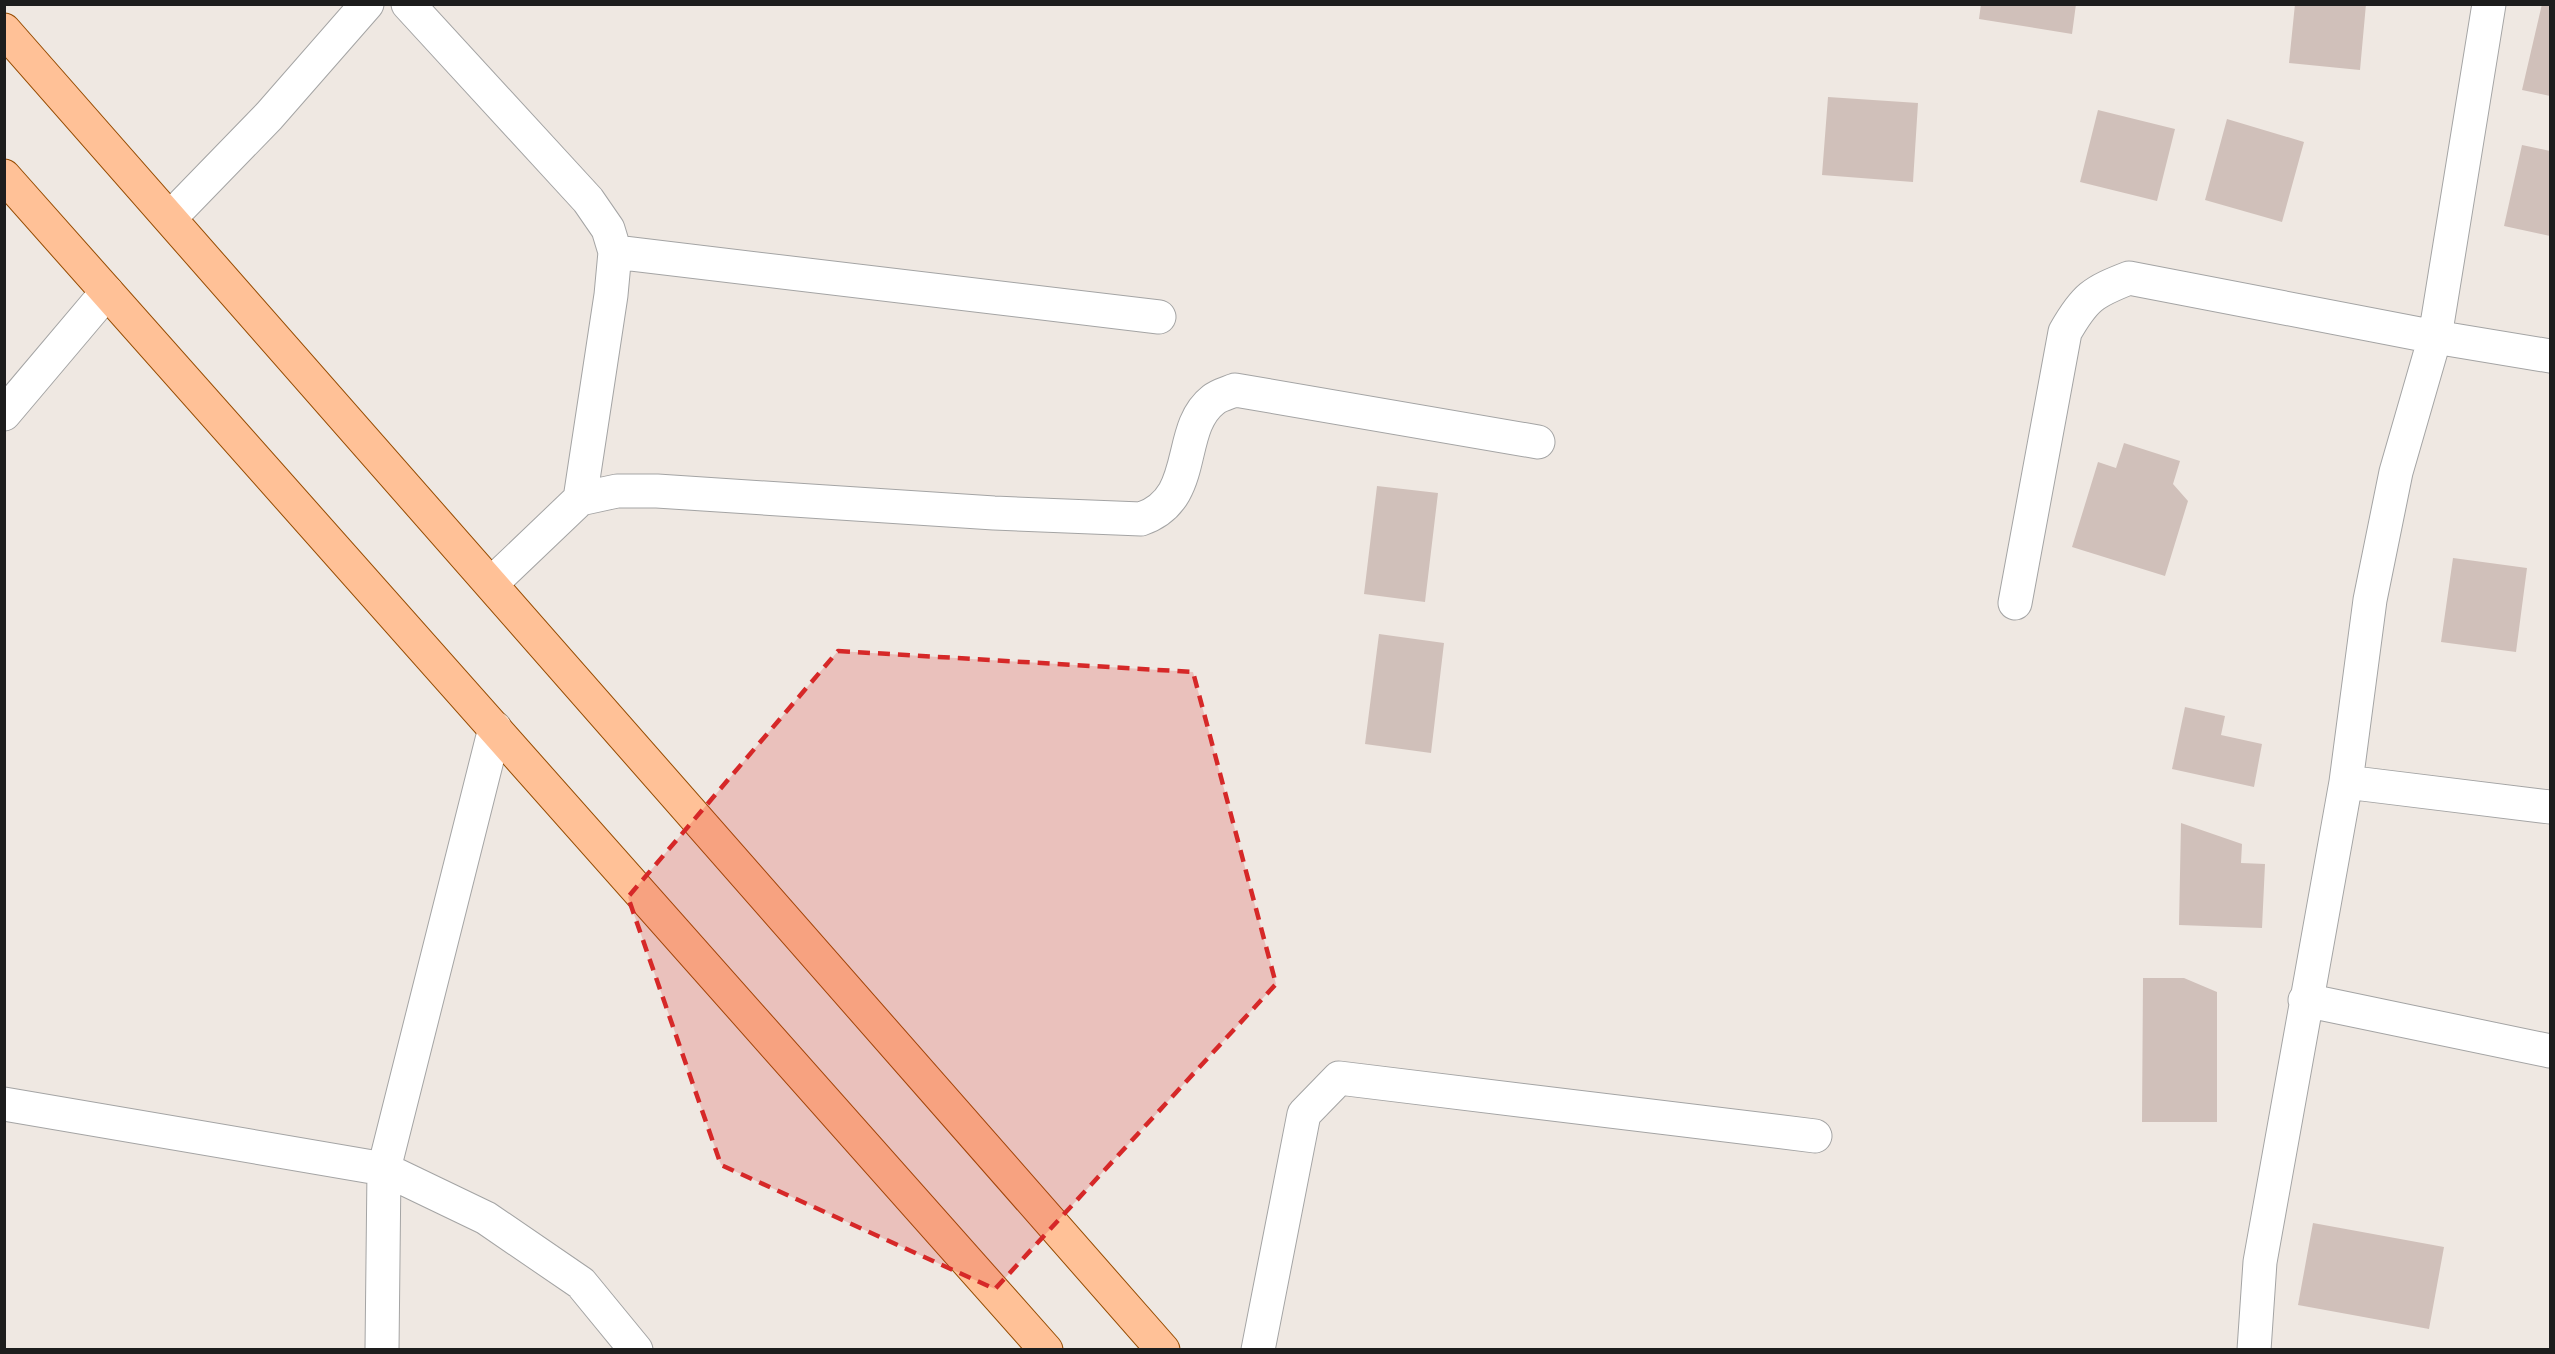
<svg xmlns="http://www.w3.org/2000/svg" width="2555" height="1354" font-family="Karla,sans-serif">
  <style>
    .building { fill: #d0c0ba }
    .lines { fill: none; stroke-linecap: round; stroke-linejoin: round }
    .minor-casing { stroke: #a4a4a4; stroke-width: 35 }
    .major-casing { stroke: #964b00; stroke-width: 35 }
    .minor { stroke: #fff; stroke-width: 33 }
    .major { stroke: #ffc197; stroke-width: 33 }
    .marked { fill: #d62828; fill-opacity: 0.2; stroke: #d62828; stroke-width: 4.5; stroke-dasharray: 12 8; stroke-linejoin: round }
  </style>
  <rect width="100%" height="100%" fill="#efe8e2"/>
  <path class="building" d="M1981,4H2076L2072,34L1979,19Z
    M2295,4H2366L2360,70L2289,63Z
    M2542,4H2550V96L2522,90Z
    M1828,97L1918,103L1913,182L1822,175Z
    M2098,110L2175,129L2157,201L2080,182Z
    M2227,119L2304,142L2282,222L2205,200Z
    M2522,145L2550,151V236L2504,226Z
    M2124,443L2180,461L2173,484L2188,501L2165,576L2072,547L2098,462L2116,468Z
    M1377,486L1438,493L1425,602L1364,594Z
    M2453,558L2527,568L2516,652L2441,642Z
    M1379,634L1444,643L1431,753L1365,744Z
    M2185,707L2225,716L2221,735L2262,744L2254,787L2172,769Z
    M2181,823L2242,844L2241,863L2265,864L2262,928L2179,925Z
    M2143,978H2184L2217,992V1122H2142Z
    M2313,1223L2444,1247L2429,1329L2298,1305Z"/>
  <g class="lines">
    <defs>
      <path id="minor" d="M408,4L588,200L608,229L615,252L611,295L580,499
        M170,218L269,116L367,4
        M615,252L1159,317
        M4,414L107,292
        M492,583L580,499L617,491H657L994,513L1141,519C1200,499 1175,430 1213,400C1219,395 1228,393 1235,390L1538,442
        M2015,603L2065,332C2085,297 2093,292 2129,278L2435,337L2489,4
        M2346,782L2550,807
        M2305,1000L2550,1051
        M4,1104L384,1169L486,1218L581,1283L636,1350
        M382,1350L384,1169L495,728
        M1258,1350L1304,1114L1339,1078L1815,1136
        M2254,1350L2260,1262L2346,782L2370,600L2396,472L2435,337L2550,356"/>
      <path id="major" d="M4,30L1163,1350
        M4,176L1046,1350"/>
    </defs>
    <use href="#minor" class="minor-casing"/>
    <use href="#major" class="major-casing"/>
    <use href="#minor" class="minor"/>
    <use href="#major" class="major"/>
  </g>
  <path class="marked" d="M838,651L1193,672L1276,984L995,1289L721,1165L628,897Z"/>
  <rect width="2555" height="1354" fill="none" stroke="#1d1d1d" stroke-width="12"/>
</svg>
